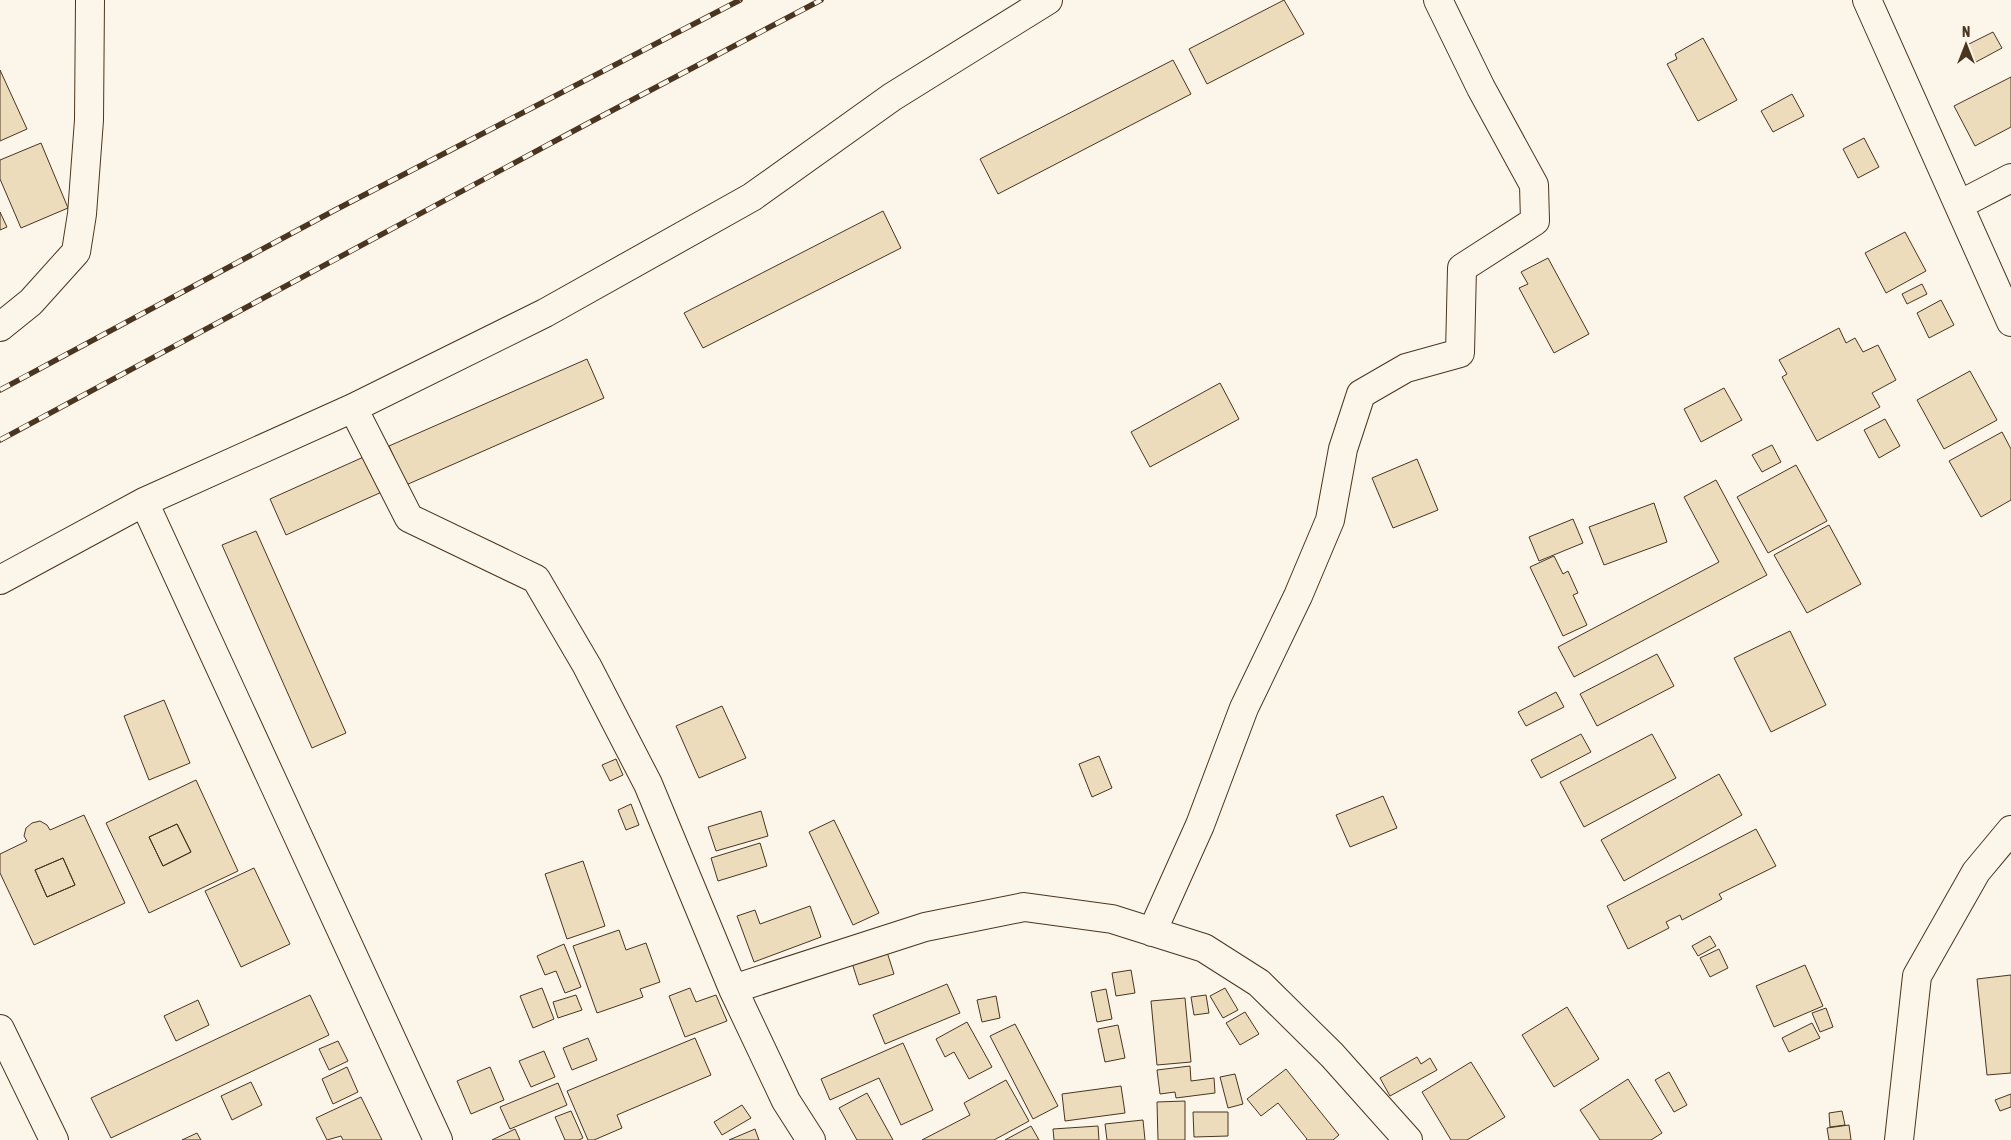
<svg xmlns="http://www.w3.org/2000/svg" width="2011" height="1140" font-family="'Asap Condensed',sans-serif">
  <style>
    .building { fill: #ecdcbc; stroke: #4a3520; fill-rule: evenodd }
    .lines { fill: none; stroke-linecap: round; stroke-linejoin: round }
    .minor-casing { stroke: #4a3520; stroke-width: 30 }
    .minor { stroke: #fbf6e9; stroke-width: 28 }
    .rail-casing { stroke: #4a3520; stroke-width: 5.5 }
    .rail { stroke: #fbf6e9; stroke-width: 4; stroke-dasharray: 11; stroke-linecap: butt }
  </style>
  <rect width="100%" height="100%" fill="#fbf6e9"/>
  <path class="building" d="M1284,0L1304,34L1207,84L1189,49Z
    M1993,32L2002,48L1976,62L1967,45Z
    M1703,38L1737,100L1698,121L1667,64L1677,59L1675,54Z
    M1173,60L1191,94L998,194L980,159Z
    M0,70L27,129L0,141Z
    M2011,77V127L1975,146L1954,106Z
    M1792,94L1804,116L1773,132L1761,111Z
    M1864,138L1879,167L1858,178L1843,149Z
    M41,143L68,208L21,228L0,179V160Z
    M883,211L901,248L703,348L684,313Z
    M0,212L7,227L0,230Z
    M1905,232L1926,271L1886,293L1865,253Z
    M1548,258L1589,334L1554,353L1519,288L1528,284L1521,272Z
    M1922,284L1927,294L1907,304L1902,294Z
    M1941,300L1954,325L1929,338L1917,313Z
    M1839,328L1846,343L1855,338L1863,352L1878,345L1896,380L1872,393L1880,407L1817,441L1782,377L1787,374L1779,360Z
    M587,359L604,398L406,485L389,446Z
    M1970,371L1997,420L1944,449L1917,400Z
    M1220,383L1239,419L1150,467L1131,432Z
    M1724,388L1742,420L1701,442L1684,409Z
    M1885,419L1900,446L1879,458L1864,430Z
    M2002,432L2011,449V500L1981,517L1949,461Z
    M1772,445L1781,462L1762,472L1752,455Z
    M368,455L384,491L286,535L270,499Z
    M1417,459L1438,510L1393,528L1372,478Z
    M1796,465L1827,521L1768,553L1737,497Z
    M1716,480L1767,575L1574,677L1558,647L1719,562L1684,497Z
    M1654,503L1667,542L1604,565L1589,527Z
    M1573,519L1583,543L1539,561L1529,537Z
    M1829,525L1861,584L1807,613L1774,555Z
    M256,531L346,733L312,748L222,545Z
    M1554,556L1563,574L1568,571L1578,593L1573,595L1587,625L1563,636L1530,567Z
    M1790,631L1826,705L1771,732L1734,658Z
    M1657,654L1674,686L1597,726L1580,694Z
    M1556,692L1564,707L1526,726L1518,712Z
    M164,700L190,763L149,780L124,716Z
    M722,706L746,758L699,778L676,726Z
    M1581,734L1591,752L1541,778L1531,760Z
    M1652,734L1676,778L1584,827L1560,782Z
    M1099,756L1112,788L1092,797L1079,764Z
    M616,759L623,775L610,781L602,765Z
    M1719,774L1742,815L1624,881L1601,840Z
    M196,780L238,871L149,913L106,823ZM177,824L191,852L163,866L149,837Z
    M1383,796L1397,828L1350,847L1336,815Z
    M631,804L639,825L626,830L618,810Z
    M761,811L768,836L716,851L708,827Z
    M84,815L125,903L34,945L0,873V854L27,841L24,836L26,828L32,823L40,821L47,825L50,830ZM63,858L75,885L47,897L35,870Z
    M834,820L879,913L853,925L809,832Z
    M177,824L191,852L163,866L149,837Z
    M1756,829L1776,866L1719,894L1722,899L1682,920L1680,915L1666,922L1669,928L1628,949L1607,906Z
    M760,843L767,866L718,881L711,858Z
    M63,858L75,885L47,897L35,870Z
    M583,861L605,926L567,939L545,874Z
    M254,868L290,944L241,967L205,891Z
    M810,906L821,937L754,962L737,916L755,910L760,924Z
    M619,930L626,950L646,943L660,982L640,989L643,997L597,1013L573,946Z
    M1710,936L1716,946L1698,956L1692,946Z
    M564,944L581,987L565,993L556,971L545,975L537,956Z
    M1719,949L1728,968L1710,977L1700,958Z
    M887,952L894,974L859,985L852,963Z
    M1805,965L1823,1006L1774,1027L1756,986Z
    M1131,970L1135,993L1116,996L1112,973Z
    M2011,975V1073L1987,1075L1977,979Z
    M947,984L960,1013L885,1044L873,1015Z
    M542,988L554,1019L533,1028L520,996Z
    M690,988L696,1002L716,995L727,1021L685,1037L669,996Z
    M1225,988L1238,1010L1223,1018L1210,996Z
    M1106,989L1112,1019L1097,1022L1091,992Z
    M310,995L329,1035L111,1138L91,1098Z
    M576,995L582,1010L558,1018L553,1002Z
    M1206,995L1209,1013L1194,1015L1191,997Z
    M996,996L1000,1018L982,1022L977,1000Z
    M1185,998L1191,1062L1157,1065L1151,1001Z
    M198,1000L209,1025L176,1041L164,1016Z
    M1567,1007L1599,1059L1554,1087L1522,1035Z
    M1826,1008L1833,1027L1820,1032L1812,1013Z
    M1245,1012L1259,1034L1240,1045L1226,1023Z
    M967,1022L992,1067L969,1079L954,1052L945,1057L936,1039Z
    M1812,1023L1820,1038L1789,1052L1782,1038Z
    M1015,1024L1058,1106L1033,1119L990,1036Z
    M1118,1025L1125,1058L1105,1062L1098,1029Z
    M588,1038L597,1060L572,1070L563,1048Z
    M695,1038L711,1075L617,1115L622,1128L594,1140H588L567,1091Z
    M338,1041L348,1061L329,1070L319,1049Z
    M903,1043L933,1110L901,1125L879,1078L830,1100L821,1079Z
    M544,1051L555,1077L531,1087L519,1061Z
    M1417,1057L1421,1064L1430,1058L1437,1070L1390,1096L1380,1078Z
    M1471,1062L1505,1117L1467,1140H1451L1422,1092Z
    M1190,1066L1191,1081L1214,1078L1215,1093L1176,1098L1175,1092L1160,1094L1157,1070Z
    M347,1067L358,1092L333,1104L322,1079Z
    M490,1067L504,1100L471,1114L457,1081Z
    M1286,1069L1339,1135L1333,1140H1306L1307,1139L1278,1103L1261,1116L1247,1099Z
    M1669,1072L1687,1105L1674,1112L1655,1080Z
    M1235,1074L1243,1104L1228,1108L1220,1077Z
    M1628,1079L1662,1133L1651,1140H1600L1580,1110Z
    M1006,1080L1029,1121L994,1140H922L970,1115L964,1103Z
    M251,1082L262,1105L232,1120L221,1096Z
    M558,1083L567,1105L510,1129L500,1107Z
    M1121,1086L1125,1113L1065,1121L1062,1094Z
    M867,1093L893,1140H857L839,1108Z
    M2011,1094V1107L2000,1111L1995,1100Z
    M361,1097L382,1140H343L341,1136L327,1140L316,1118Z
    M1185,1101V1140H1158L1157,1102Z
    M742,1105L751,1118L722,1135L714,1122Z
    M571,1111L583,1138L579,1140H565L555,1117Z
    M1842,1111L1845,1125L1830,1127L1829,1113Z
    M1193,1112H1228V1136L1194,1137Z
    M1143,1120L1145,1140H1107L1105,1124Z
    M1849,1125L1851,1140H1829L1827,1128Z
    M1031,1126L1039,1140H1005Z
    M1098,1126L1099,1140H1054L1053,1129Z
    M515,1129L520,1140H492Z
    M755,1129L759,1140H729Z
    M197,1133L201,1140H182Z"/>
  <g class="lines">
    <defs>
      <path id="minor" d="M1867,0L2011,322
        M1959,205L2011,178
        M0,327L31,302L76,252L82,214L89,120L90,0
        M353,408L409,518L536,579L587,666L648,784L733,989L786,1101L811,1140
        M144,502L438,1140
        M0,580L144,502L353,408L545,313L752,197L892,97L1048,0
        M1152,932L1200,825L1244,708L1298,596L1330,520L1343,449L1361,394L1406,368L1460,353L1462,268L1535,221L1534,185L1481,88L1438,0
        M733,989L925,927L1024,907L1112,919L1204,948L1259,983L1332,1055L1408,1140
        M0,1029L54,1140
        M1899,1140L1917,976L1976,872L2011,830"/>
    </defs>
    <use href="#minor" class="minor-casing"/>
    <use href="#minor" class="minor"/>
    <defs>
      <path id="rail" d="M0,390L337,209L740,0
        M0,440L581,127L821,0"/>
    </defs>
    <use href="#rail" class="rail-casing"/>
    <use href="#rail" class="rail"/>
  </g>
  <g transform="translate(1966 45)" stroke="#fbf6e9" stroke-width="4" paint-order="stroke">
  <path d="M0-4L9 19L0 12L-9 19Z" fill="#4a3520"/>
  <text y="-8" font-size="14" font-weight="bold" text-anchor="middle" fill="#4a3520">N</text>
  </g>
</svg>
